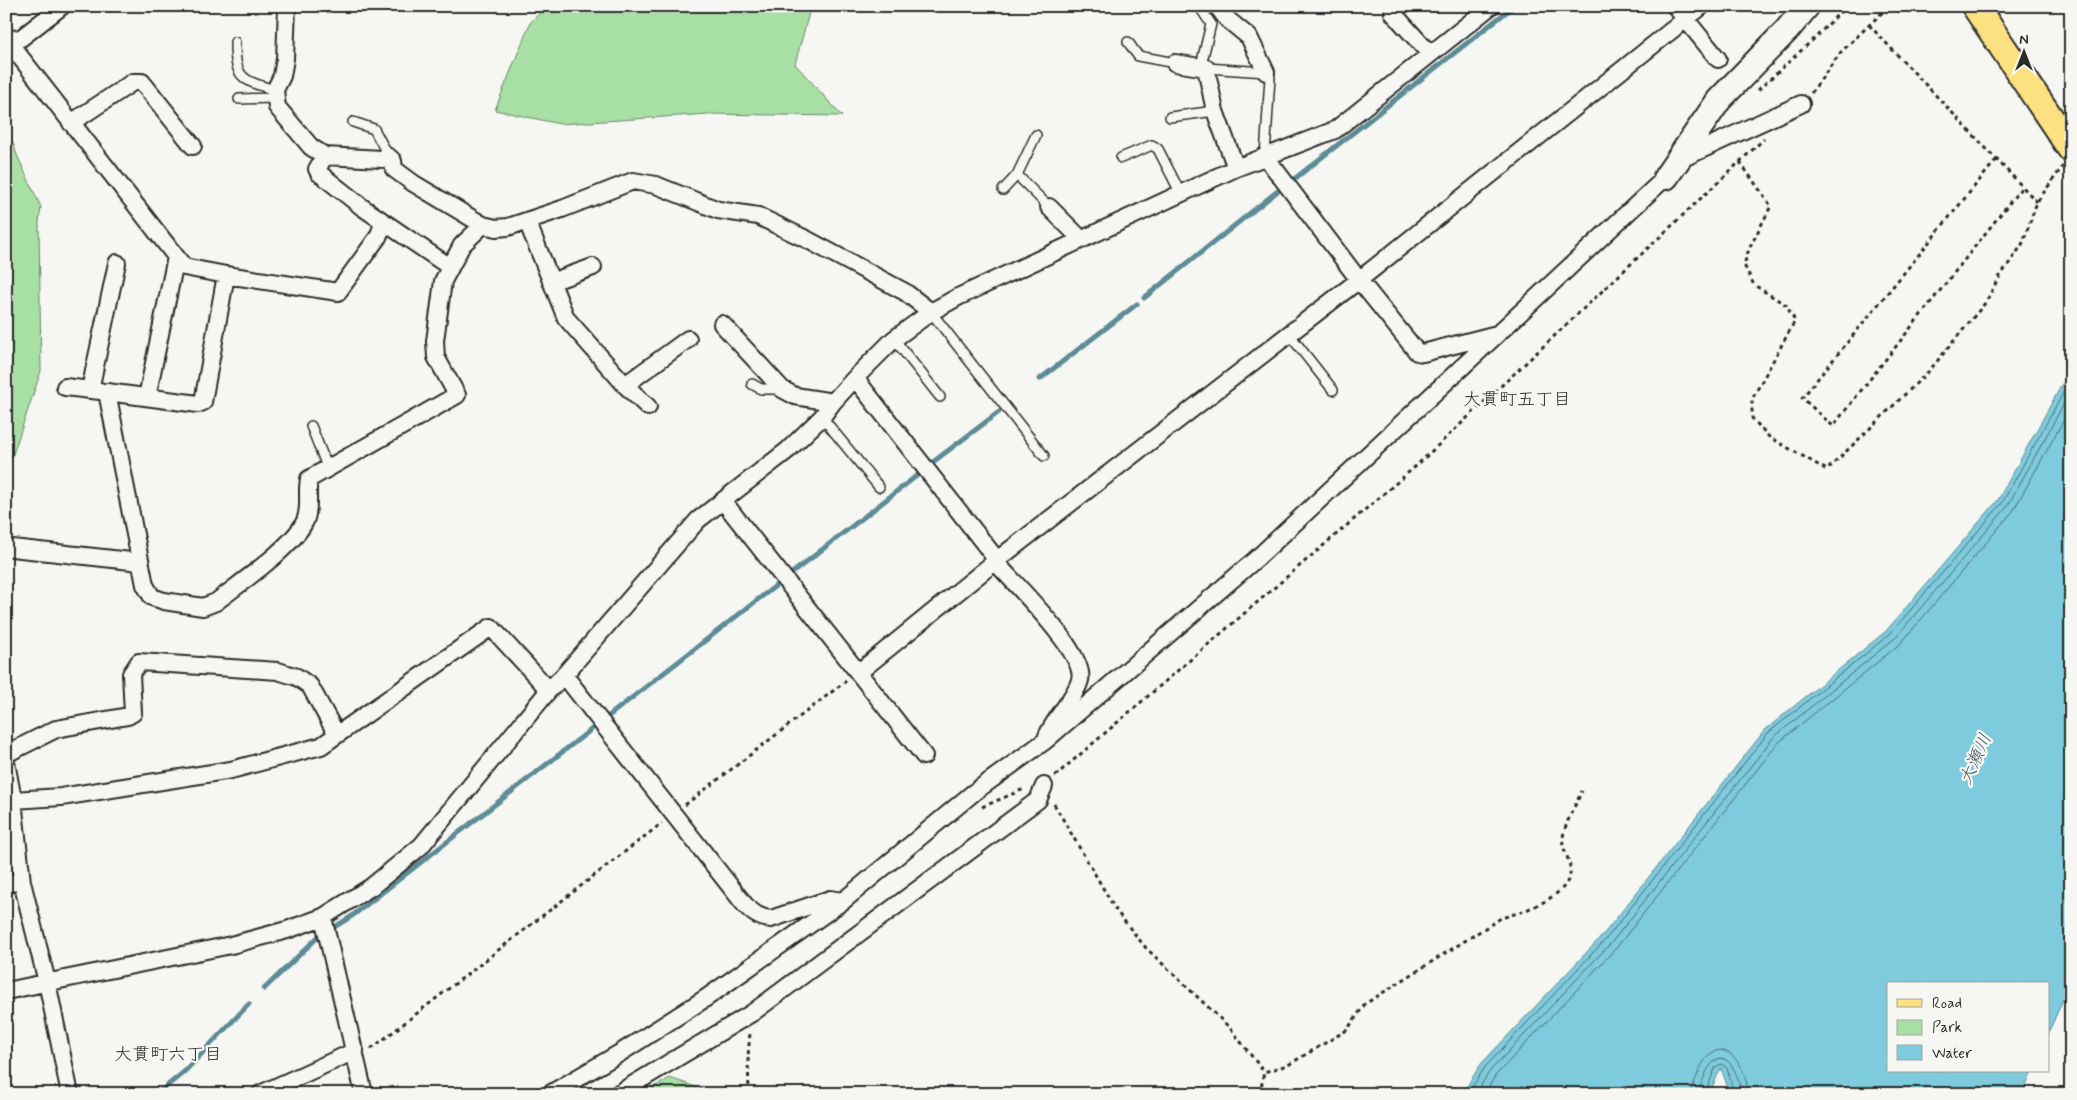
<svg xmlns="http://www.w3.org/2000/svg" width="2077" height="1100" font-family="Mynerve,'Klee One',sans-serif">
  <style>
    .green { fill: #a7dfa4; stroke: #698568 }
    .water { fill: #7ecbdd; stroke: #5d8b96 }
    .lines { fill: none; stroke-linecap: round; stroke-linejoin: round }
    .shore { stroke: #4c6b72; stroke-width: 1 }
    .stream { stroke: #5d8b96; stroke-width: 5 }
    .lane-casing { stroke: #2b2b2b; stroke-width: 12 }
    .street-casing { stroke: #2b2b2b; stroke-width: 20 }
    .secondary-casing { stroke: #2b2b2b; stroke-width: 28 }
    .primary-casing { stroke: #2b2b2b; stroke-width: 30 }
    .path { stroke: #2b2b2b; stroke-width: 3; stroke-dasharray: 4 4; stroke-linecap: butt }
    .lane { stroke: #f6f6f2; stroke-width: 9 }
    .street { stroke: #f6f6f2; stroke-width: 16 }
    .secondary { stroke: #f6f6f2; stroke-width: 24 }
    .primary { stroke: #fbe180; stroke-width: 26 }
    .labels { text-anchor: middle; stroke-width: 4.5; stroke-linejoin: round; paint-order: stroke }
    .neighbourhood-label { font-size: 18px; fill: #2b2b2b; stroke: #f6f6f2 }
    .water-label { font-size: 18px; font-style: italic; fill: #445b60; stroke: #f6f6f2 }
  </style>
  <rect width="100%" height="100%" fill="#f6f6f2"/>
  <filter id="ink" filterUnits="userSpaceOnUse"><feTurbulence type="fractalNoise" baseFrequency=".02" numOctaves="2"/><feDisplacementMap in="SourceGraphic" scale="10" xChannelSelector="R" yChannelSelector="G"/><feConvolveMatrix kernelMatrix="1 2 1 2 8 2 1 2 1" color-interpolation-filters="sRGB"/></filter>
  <g filter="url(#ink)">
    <path class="green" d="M546,6H811L795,64L842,116L708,114L560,124L495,110L530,23Z
      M6,122L17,155L41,207L39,222L41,371L6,475Z
      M670,1078L716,1094H641Z"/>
    <path class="water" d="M2071,368V981L2048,1034V984H1888V1071H2032L2023,1094H1730L1721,1068L1709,1094H1462L1481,1064L1603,935L1765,730L1886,631L1998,500Z"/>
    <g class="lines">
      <path class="shore" d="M1468,1094L1485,1067L1607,938L1768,733L1890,634L2002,503L2071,379
        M1475,1094L1490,1071L1612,942L1773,738L1895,638L2007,507L2071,391
        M1484,1094L1496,1075L1617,947L1778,743L1901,643L2013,511L2071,407
        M1691,1094C1692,1086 1696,1079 1699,1071C1718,1027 1747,1062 1748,1094
        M1699,1094C1699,1087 1703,1081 1705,1075C1722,1038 1739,1071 1741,1094
        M1705,1094L1715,1068L1721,1064L1727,1068L1734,1094"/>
      <path class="stream" d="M1293,180L1514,6
        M1144,298L1279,190
        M1040,379L1137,304
        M933,462L999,412
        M333,928L352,916L919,474
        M264,989L320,935
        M157,1094L184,1072L249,1004"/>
      <defs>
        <path id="lane" d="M1199,6L1211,24L1202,61L1206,68L1266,72L1270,77L1265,156
          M235,42C235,78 241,80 275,90
          M1128,42L1138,56L1175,63
          M239,99L275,98
          M1170,117L1215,111
          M353,122L374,129L389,157
          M1121,158L1152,145L1158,149L1181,194
          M1017,175L1049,207
          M1003,190L1017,175L1036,135
          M931,312L1044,456
          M1289,334L1333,390
          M894,339L940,397
          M752,384L761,389H782
          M822,417L879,487
          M311,426L328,469"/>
        <path id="street" d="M287,6L285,59L282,76L275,90L277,107L311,147L325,156L382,159L389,157L393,161L394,169L413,183L483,225L496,228L508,227L562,209L633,181L656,185L718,210L758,216L808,240L905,292L931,312
          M1217,6L1227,19L1249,37L1266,72
          M1675,6L1718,59
          M1393,13L1430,54
          M6,40L21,38L62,6
          M7,40L184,267L226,275L203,402L198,404L107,392L145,585L152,597L164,601L203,607L216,602C240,583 293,547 305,521C311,507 306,493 309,479L457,395L436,357L435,341L443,281L462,245L483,225
          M1175,63L1206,68L1215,111L1236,168
          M71,123L133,82H142L193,146
          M325,156L317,169L319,173L362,207L450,267
          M1265,156L1359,280L1417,352L1423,353L1497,334
          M1679,160L1801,104
          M1049,207L1082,240
          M527,221L566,318L625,385L648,407
          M226,275L338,292L378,237L384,222
          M551,282L593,267
          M722,324L782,389L795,396L833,402
          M855,378L997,560L1000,567C1018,587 1087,655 1080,680C1076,696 1055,718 1047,736
          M625,385L688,339
          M65,387L100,391
          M90,390L117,263
          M147,397L176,257
          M723,501L924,756
          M12,548L140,562
          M859,672L997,560L1359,280L1702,6
          M564,675L745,905C753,913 759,918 771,919L830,899L842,901
          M6,754L56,729L128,716L133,713L131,674L139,662L278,671L297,677L310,686L337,735
          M6,762L13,800H6
          M6,883L22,882
          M323,917L364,1094
          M6,991L231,945L287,930L323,917L371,887L421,846L549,690L564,675L698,520L788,450L822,417L833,402L855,378L894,339L931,312L958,297L1236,168L1335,130L1491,6
          M70,1094L47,982L22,882L13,800L61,797L231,770L321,746L491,627L549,690
          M260,1094L355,1051
          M550,1094L620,1053L706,998L843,901L973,793L1045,741L1256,559L1666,177
          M617,1094L752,1013L1038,800L1044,786"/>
        <path id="secondary" d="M1666,177L1719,100L1787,30L1807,6"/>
        <path id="primary" d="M1975,6L2071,149"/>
      </defs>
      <use href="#lane" class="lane-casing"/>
      <use href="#street" class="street-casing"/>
      <use href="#secondary" class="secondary-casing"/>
      <use href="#primary" class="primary-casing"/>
      <path class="path" d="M2062,6L2071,14
        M1869,25L2037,202
        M1758,90L1816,37L1846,6
        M1811,93L1841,52L1889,6
        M1996,160L1802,398L1833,426L2022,187
        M1740,162L1771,206L1749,249L1744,265L1754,285L1786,305L1795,321L1752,399V418L1769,437L1827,470L1929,371L1986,302L1998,279L2022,245L2037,202L2063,166
        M1055,776L1416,466L1764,139
        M1054,804L1117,912L1146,948L1230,1028L1264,1072
        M685,805L846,681
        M982,807L1024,789
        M371,1049L662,823
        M749,1094L748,1056L750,1033
        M1260,1094L1264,1072L1288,1065L1347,1030L1365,1004L1501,918C1521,913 1575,895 1570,867C1569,857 1561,848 1563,837C1566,821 1575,806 1582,791"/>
      <use href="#lane" class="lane"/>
      <use href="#street" class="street"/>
      <use href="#secondary" class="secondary"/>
      <use href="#primary" class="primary"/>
    </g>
  </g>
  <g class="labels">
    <g class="neighbourhood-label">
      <text x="1517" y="405">大貫町五丁目</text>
      <text x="168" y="1060">大貫町六丁目</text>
    </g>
    <g class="water-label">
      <text transform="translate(1975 759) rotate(-66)" y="6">大瀬川</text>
    </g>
  </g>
  <rect width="2077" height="1100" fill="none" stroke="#f6f6f2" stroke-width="25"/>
  <rect x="12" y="12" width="2052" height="1075" fill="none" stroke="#2b2b2b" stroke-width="2" filter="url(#ink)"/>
  <rect x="1887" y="982" width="162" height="90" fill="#f6f6f2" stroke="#a5a5a2"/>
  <rect x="1897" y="999" width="25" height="8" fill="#fbe180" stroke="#a5a5a2"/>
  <text x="1932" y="1008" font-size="15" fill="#2b2b2b">Road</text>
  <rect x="1897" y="1020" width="25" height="15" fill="#a7dfa4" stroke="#a5a5a2"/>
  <text x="1932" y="1032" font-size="15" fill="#2b2b2b">Park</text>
  <rect x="1897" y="1045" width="25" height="15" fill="#7ecbdd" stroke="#a5a5a2"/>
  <text x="1932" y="1058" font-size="15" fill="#2b2b2b">Water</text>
  <g transform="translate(2024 52)" stroke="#f6f6f2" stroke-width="4" paint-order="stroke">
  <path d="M0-4L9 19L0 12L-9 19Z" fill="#2b2b2b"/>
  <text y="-8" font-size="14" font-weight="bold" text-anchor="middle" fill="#2b2b2b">N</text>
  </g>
</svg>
